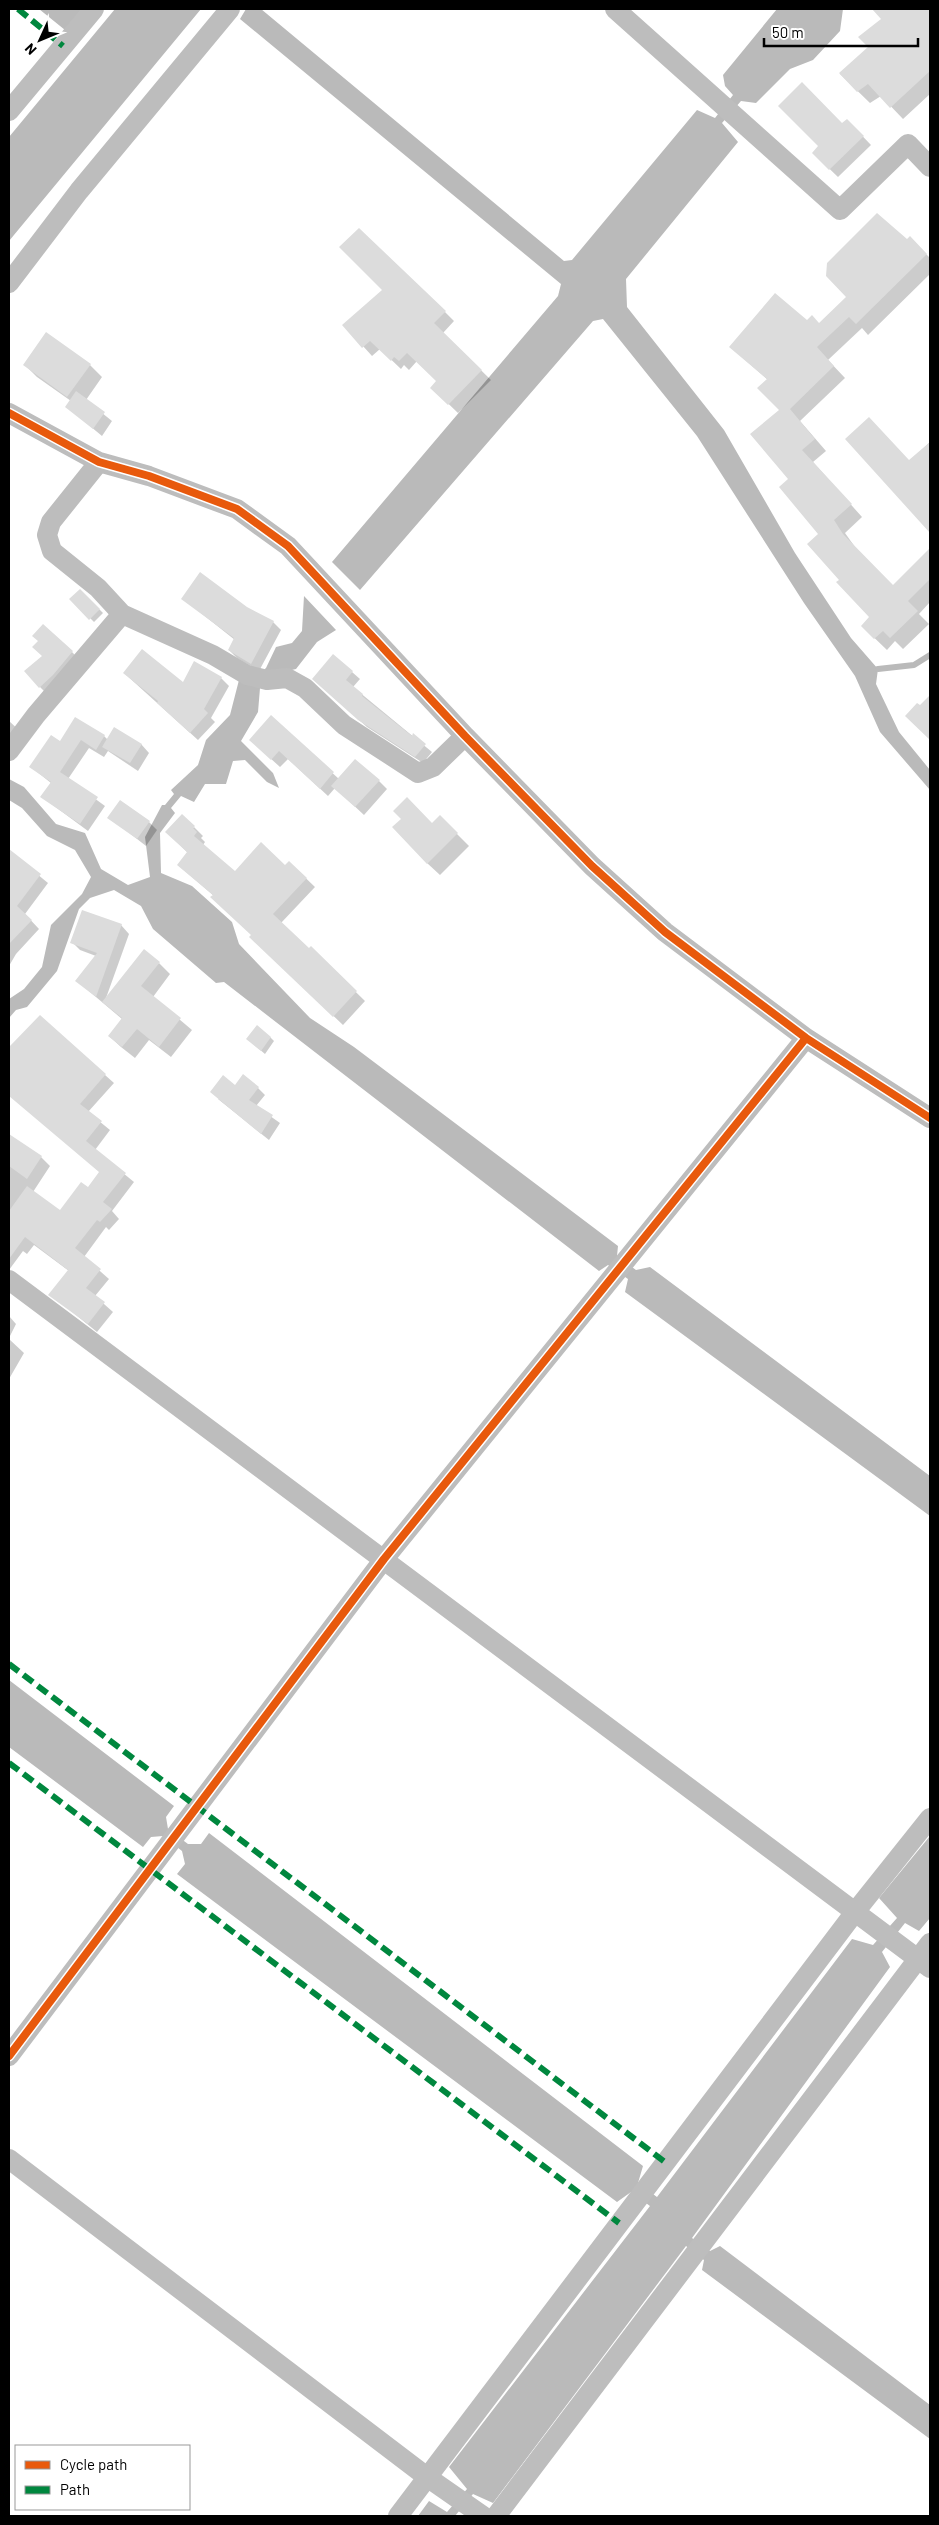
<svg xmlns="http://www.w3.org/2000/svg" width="939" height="2525" font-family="Barlow,sans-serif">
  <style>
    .water { fill: #bababa }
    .shadow { fill: #0003 }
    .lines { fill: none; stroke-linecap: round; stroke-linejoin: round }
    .stream { stroke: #bababa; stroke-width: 6 }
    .building { fill: #dcdcdc }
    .minor { stroke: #bdbdbd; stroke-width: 20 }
    .quiet { stroke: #00873e; stroke-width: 6; stroke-dasharray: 12 6; stroke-linecap: butt }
    .cycleway-casing { stroke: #fff; stroke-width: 11 }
    .cycleway { stroke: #e8590c; stroke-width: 8 }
  </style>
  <rect width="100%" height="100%" fill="#fff"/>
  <path class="water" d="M39,9H82L65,30Z
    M115,9H201L9,241V137Z
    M246,9H261L564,261L572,260L697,110L715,118L733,95L725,86L723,75L777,9H843L840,31L813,60L790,69L756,103L741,101L722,123L738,142L626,279L627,307L724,430L795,553L851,638L878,669L876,684L899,732L930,770V790L880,732L855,676L804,603L697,436L603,319L593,321L360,590L332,562L558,296L561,284L240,19Z
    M304,596L336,630L317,642L296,669L270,675L260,688L258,712L241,741L273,773L279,788L267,782L245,760L233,761L226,784H205L194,802L181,796L171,808L175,813L160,833L161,873L192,886L232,922L239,944L310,1018L354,1047L618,1246L617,1256L636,1270L650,1267L930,1476V1516L625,1292L628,1279L608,1265L599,1271L224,982L216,983L153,929L141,906L114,890L90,898L79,909L57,971L27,1007L16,1010L9,1018V999L24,989L42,967L51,925L82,894L91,877L75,850L47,836L22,808L9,800V779L24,787L56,824L85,833L101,869L128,885L150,877L145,837L162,805H165L174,794L171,790L198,765L206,740L230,715L239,680L250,682L266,668L276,647L292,643L302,631Z
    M9,1680L174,1806L166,1817L168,1829L188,1844H201L209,1833L643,2166L638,2183L657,2197L852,1939L873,1945L897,1918L879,1898L930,1836V1918L919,1931L905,1923L882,1952L890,1967L692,2238L710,2251L720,2246L930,2405V2439L702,2270L704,2260L686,2246L493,2503L473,2494L455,2516H418L429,2501L447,2512L467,2489L449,2467L650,2206L631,2192L617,2202L177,1874L185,1864L182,1851L163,1836L151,1837L143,1847L9,1747Z"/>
  <path class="shadow" d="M879,9H930V94L903,119L881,96L870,103L840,74L869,47L883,19L876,12Z
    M847,120L871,145L838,177L813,153Z
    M910,238L930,258V274L868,335L862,328L828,360L845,378L800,421L826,451L813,462L862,517L845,533L855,547L893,587L925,556L930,561V602L919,614L929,624L903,649L895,641L887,650L862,626L871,617L841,580L820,534L790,479L781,410L768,380L743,358L807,322L820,324Z
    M445,312L454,321L443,333L491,380L458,413L432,388L438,382L417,361L409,370L404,365L401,369L380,349L372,356L344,325Z
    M25,365H90L102,377L86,400L112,421L102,436L67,407L71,401L37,377Z
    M847,439L909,462L930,442V532Z
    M80,590L103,613L94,622L71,599Z
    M182,598L247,608L273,622L281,630L259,671L237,658L229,650L235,640Z
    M72,652L78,658L46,693L40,687L43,656Z
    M352,672L360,679L353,687L432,752L423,763L367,727L321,686Z
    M124,673L183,684L221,678L229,686L211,718L215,722L198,740Z
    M271,717L339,779L379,781L387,789L364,815L335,788L328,796L288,759L280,767L259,748Z
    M9,721L20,731L9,746Z
    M104,736L108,740L141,744L149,753L138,771L108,751L104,757L89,748L68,779L105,806L88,831L42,797L51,783L31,767L60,743Z
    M109,817L149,822L157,830L146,846Z
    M440,817L469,846L440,875L427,863L432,824Z
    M194,827L203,836L201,838L205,842L203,845L235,872L285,867L289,862L315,887L281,923L310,950L311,948L365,1001L343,1025L260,946L252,935L214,896L178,865L188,853L176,841Z
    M9,851L48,883L25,914L39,929L16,954L9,966V891L12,888L9,886Z
    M121,925L129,934L106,998L159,963L170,974L153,997L192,1030L171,1057L149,1040L135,1058L121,1047L109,1036L122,1019L77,981L96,956L80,950L72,942Z
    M40,1017L114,1083L88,1112L110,1130L95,1150L134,1182L112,1211L119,1219L109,1230L106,1227L84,1257L109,1279L95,1296L113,1312L97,1332L50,1294L69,1271L34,1245L27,1254L23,1251L9,1270V1135L41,1157L50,1166L33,1192L60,1212L88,1189L100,1172L9,1095V1049Z
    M270,1037L274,1041L265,1054L252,1043Z
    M235,1086L258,1088L265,1095L256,1106L280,1123L269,1140L218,1099Z
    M9,1316L16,1324L9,1338Z
    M9,1339L24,1353L9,1379Z"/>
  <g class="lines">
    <path class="stream" d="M878,669L914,665L930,655"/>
  </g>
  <path class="building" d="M872,9H930V71L890,108L868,84L857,92L839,73L868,47L858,37L881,19Z
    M802,82L842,123L847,119L864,136L829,170L812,153L818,146L778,106Z
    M877,213L907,239L910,236L927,254L856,324L849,317L817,347L834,366L790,409L815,439L802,450L852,504L834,520L843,534L893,585L930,548V579L908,601L918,611L890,638L883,631L874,639L861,626L869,617L836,582L839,580L807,544L818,534L779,487L788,479L750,434L779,410L757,388L767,379L729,347L775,293L807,320L812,315L819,323L846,297L826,276L827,263Z
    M359,228L446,311L434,323L482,370L448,405L430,388L436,381L407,353L399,361L394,357L391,361L370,341L362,348L342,325L382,290L339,247Z
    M46,332L91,364L67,397L23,365Z
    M76,391L105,412L93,429L65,407Z
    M869,417L909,460L930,442V533L845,439Z
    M200,572L247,607L274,621L251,664L228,650L234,638L181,599Z
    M80,589L100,609L89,620L69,599Z
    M43,624L73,651L53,675L39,688L24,671L42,656L32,647L38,641L32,636Z
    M142,649L183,682L194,661L222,677L204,709L208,713L190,733L157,703L158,701L123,673Z
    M333,654L353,671L346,680L363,694L362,696L412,736L413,733L426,744L415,757L358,720L312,679Z
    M930,695V740L905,716L917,703L920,705Z
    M271,715L334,772L320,789L279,751L271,760L249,740Z
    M75,717L105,735L96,750L81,740L60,772L98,797L80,824L40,797L51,782L29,767L51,735L60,741Z
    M114,727L142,744L130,763L102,747Z
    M355,759L380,780L355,807L331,786Z
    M407,797L432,823L440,815L458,833L427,864L392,827L401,819L393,811Z
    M120,800L150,821L137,839L107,818Z
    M182,814L195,826L193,828L197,832L194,836L235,871L261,842L285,865L289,861L307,878L273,914L309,948L311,946L357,991L333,1017L249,937L251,935L210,897L213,895L177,865L187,852L165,832Z
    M9,849L41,874L17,906L32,920L9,944Z
    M82,910L122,924L96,997L75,981L97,953L70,943Z
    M144,949L160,962L141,986L181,1018L159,1047L137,1029L122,1047L108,1036L122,1018L102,1002Z
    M40,1015L106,1074L80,1104L102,1121L86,1141L126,1173L103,1202L112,1209L100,1222L97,1220L75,1248L101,1269L86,1288L105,1302L88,1324L48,1295L68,1270L25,1237L9,1259V1211L27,1186L60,1210L81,1182L88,1187L99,1172L9,1096V1047Z
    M257,1025L271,1037L261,1051L246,1039Z
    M243,1074L259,1087L249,1100L273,1115L261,1134L210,1092L223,1075L235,1085Z
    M9,1134L42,1156L27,1179L9,1166Z"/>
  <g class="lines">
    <path class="minor" d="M615,9L840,210L908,144L930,167
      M9,111L94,9
      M9,283L79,191L230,9
      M9,413L99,462L149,476L237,509L288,546L465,736L592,866L665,932L806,1038L930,1118
      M99,462L51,522L47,535L52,551L98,588L122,614L213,655L247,675L267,680L287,678L305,688L344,725L418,773L433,767L465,736
      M9,751L36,715L122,614
      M9,1280L930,1968
      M9,2056L384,1559L806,1038
      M9,2159L427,2477L483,2516
      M398,2516L855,1912L930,1818
      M496,2516L930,1943"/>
    <path class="quiet" d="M18,9L63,46
      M9,1664L665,2162
      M9,1763L619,2223"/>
    <defs>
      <path id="cycleway" d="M9,413L99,462L149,476L237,509L288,546L465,736L592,866L665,932L806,1038L930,1118
        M9,2056L384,1559L806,1038"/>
    </defs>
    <use href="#cycleway" class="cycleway-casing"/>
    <use href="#cycleway" class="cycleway"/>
  </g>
  <rect width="939" height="2525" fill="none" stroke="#000000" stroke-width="20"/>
  <rect x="15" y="2445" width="175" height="65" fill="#ffffff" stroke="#999999"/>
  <rect x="25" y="2461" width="25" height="8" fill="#e8590c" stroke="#999999"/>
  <text x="60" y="2470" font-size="15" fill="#000000">Cycle path</text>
  <rect x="25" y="2486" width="25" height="8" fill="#00873e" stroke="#999999"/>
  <text x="60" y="2495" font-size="15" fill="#000000">Path</text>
  <g transform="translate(40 40) rotate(226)" stroke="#ffffff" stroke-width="4" paint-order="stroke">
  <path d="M0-4L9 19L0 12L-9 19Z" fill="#000000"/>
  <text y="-8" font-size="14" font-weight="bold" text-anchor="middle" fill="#000000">N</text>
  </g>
  <path d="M764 38v8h154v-8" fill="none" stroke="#000000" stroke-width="2.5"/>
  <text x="772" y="38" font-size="15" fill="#000000" stroke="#ffffff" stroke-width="4" paint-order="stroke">50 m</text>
</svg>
